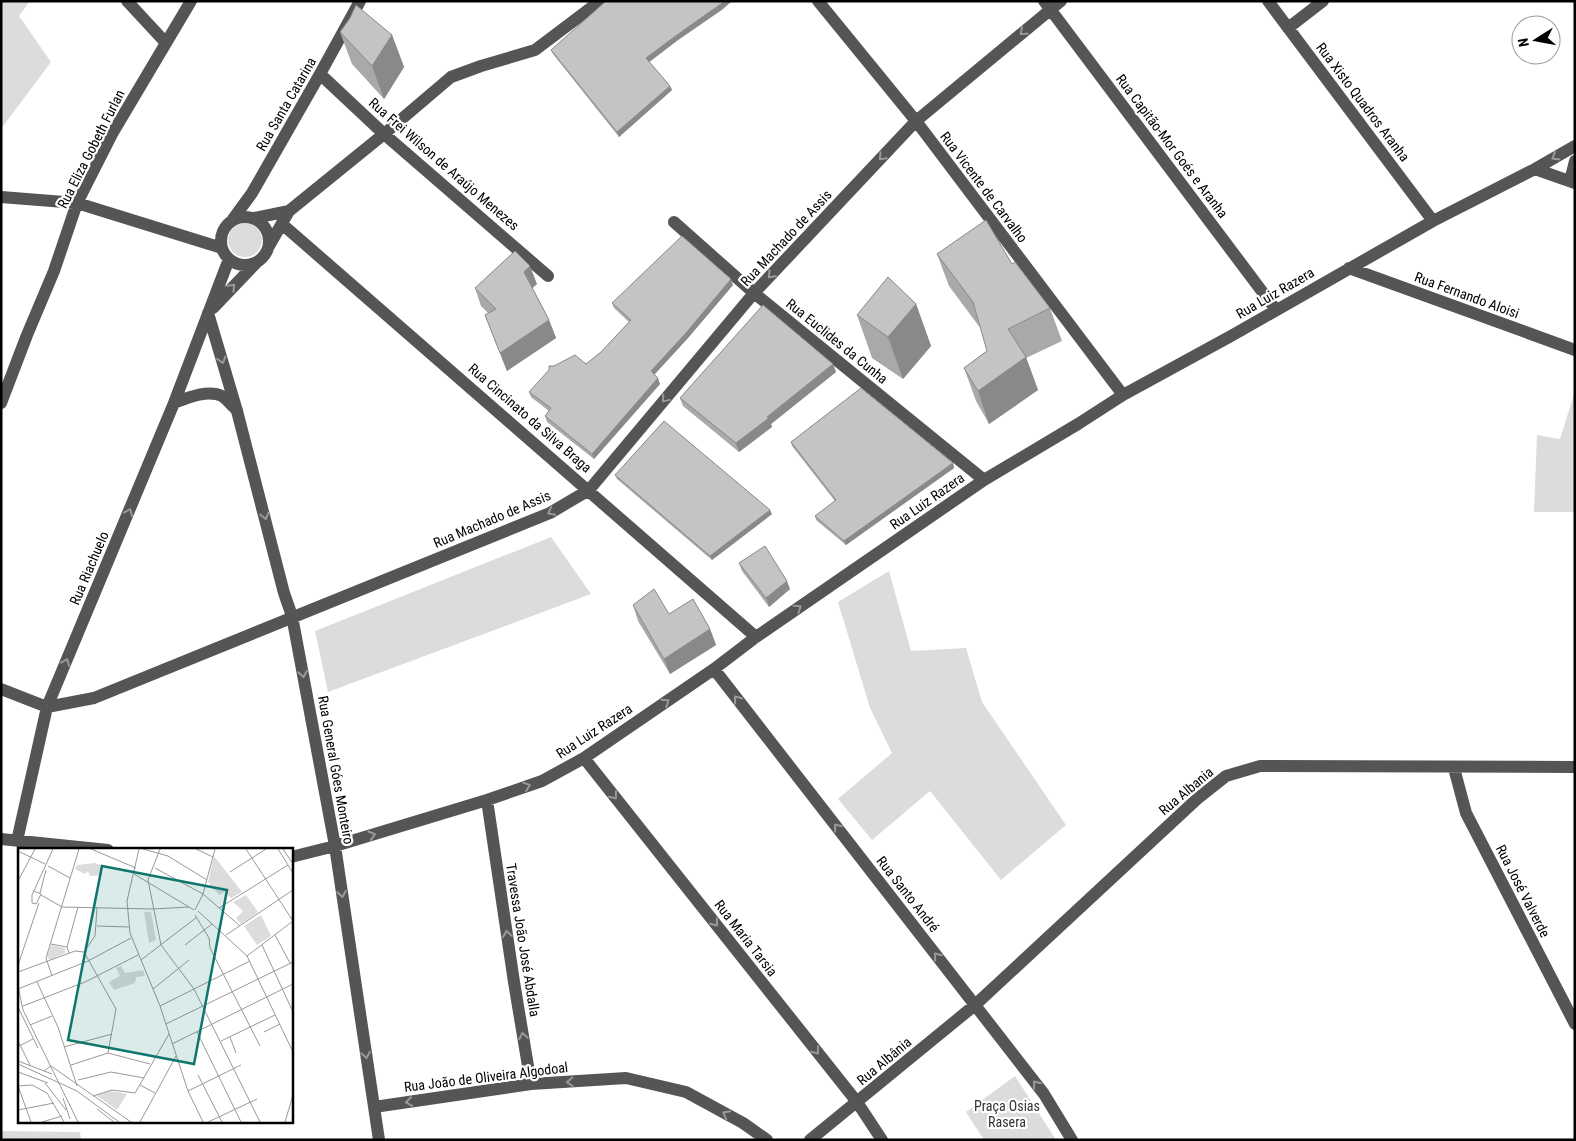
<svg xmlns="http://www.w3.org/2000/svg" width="1576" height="1141" font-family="'Roboto Condensed',sans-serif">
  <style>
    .green { fill: #dcdcdc }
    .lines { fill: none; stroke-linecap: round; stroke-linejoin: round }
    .minor { stroke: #555; stroke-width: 12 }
    .wall { fill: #a9a9a9 }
    .shaded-wall { fill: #898989 }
    .building { fill: #c4c4c4; stroke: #898989 }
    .oneway { stroke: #999 }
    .labels { text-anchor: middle; stroke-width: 4.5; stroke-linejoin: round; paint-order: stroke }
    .street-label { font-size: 14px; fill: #000; stroke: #fff }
    .park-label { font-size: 14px; fill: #333; stroke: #fff }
    .inset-road { fill: none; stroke: #999; stroke-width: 1 }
    .view { fill: #0f766e; fill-opacity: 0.15; stroke: #0f766e; stroke-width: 2.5 }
    .inset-edge { fill: none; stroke: #000; stroke-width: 2.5 }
  </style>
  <rect width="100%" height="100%" fill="#fff"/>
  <path class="green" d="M1,1H30L19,16L51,62L1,129Z
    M228 240a17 17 0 1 1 34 0a17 17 0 1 1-34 0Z
    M1575,391V512H1534L1537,435L1560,439Z
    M551,537L591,594L328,692L315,631Z
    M889,571L911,651L966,648L982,702L1066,825L1001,880L930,791L872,840L838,799L892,753L870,708L838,602Z
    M1015,1076L1056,1140H984L966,1112Z
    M1,1131L80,1132L81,1140H1Z"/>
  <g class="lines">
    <path class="minor" d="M127,1L166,43
      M818,1L916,121L1123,395
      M1044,1L1276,310
      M1268,1L1433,221
      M1288,28L1323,1
      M320,74L384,134L548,276
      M1535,169L1575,183
      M1570,181L1575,161
      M1,197L77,203L222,248
      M221 241a24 24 0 1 1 48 0a24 24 0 1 1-48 0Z
      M254,218L289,211
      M233,219L252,193L320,74L360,1
      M674,222L754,293L984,480
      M282,224L756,637
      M269,246L289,211L384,134L451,77L481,66L535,50L600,1
      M1349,268L1575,350
      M213,308L256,263
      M208,313L237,411L284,593L292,616L335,846L379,1140
      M1,403L27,335L54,271L77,203L112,134L191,1
      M174,403C187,398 208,389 222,396C227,399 232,406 237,410
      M714,669L1044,1094L1072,1140
      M1,689L47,707L94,698L550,513L589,490L754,293L916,121L1061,1
      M584,758L857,1102L882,1140
      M1454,768L1466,813L1575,1024
      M487,800L514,982L531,1084
      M1,839L108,850
      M17,841L47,707L174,403L229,259
      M291,857L335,846L487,800L542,781L584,758L714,669L756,637L984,480L1078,424L1123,395L1231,336L1433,221L1535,169L1575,146
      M374,1107L531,1084L626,1078L686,1092L743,1123L767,1140
      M810,1140L975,1005L1197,799L1226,776L1260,766L1575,767"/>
  </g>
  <path class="wall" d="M723,9L678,40L649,62L670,86L672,90L619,137L553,54L551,50Z
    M340,32L392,35L404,67L384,99L352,64Z
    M937,254L1012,264L1050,308L1062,341L1026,358L1038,390L989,424L976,401L964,368L987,351L981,329L949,286Z
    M537,284L532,288L549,320L556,338L507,371L485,315L488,313L481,306L475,288Z
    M733,285L688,338L654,375L660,384L594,459L547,422L545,416L549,411L531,397L529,392L586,364L601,352L629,322L614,308L612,303Z
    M916,304L931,346L903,379L872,358L857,315Z
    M833,364L836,372L771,424L772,427L739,452L683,406L680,398Z
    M791,442L953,463L954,468L846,545L816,520L815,516L835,501L792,446Z
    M615,475L772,514L712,560L617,479Z
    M739,563L790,589L769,607L742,571Z
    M633,605L669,614L710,629L716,645L670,674L638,621Z"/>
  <path class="shaded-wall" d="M725,1H732L723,9L678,40L648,63L646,58L677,35Z
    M392,35L404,67L384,99L372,66Z
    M670,86L672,90L619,137L617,132Z
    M530,266L537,284L530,290L524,272Z
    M731,279L733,285L688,338L653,376L651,371Z
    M916,304L931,346L903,379L888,337Z
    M549,320L556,338L507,371L500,353Z
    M1026,357L1038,390L989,424L978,391Z
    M833,364L836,372L771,424L772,427L739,452L736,443L767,417Z
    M658,378L660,384L594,459L592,454Z
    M953,463L954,468L846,545L844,541Z
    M770,510L772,514L712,560L710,556Z
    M787,581L790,589L769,607L766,598Z
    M710,629L716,645L670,674L664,659Z"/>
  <path class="building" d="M606,1H725L677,35L646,58L670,86L617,132L551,50Z
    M356,5L392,35L372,66L340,32L350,18Z
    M986,220L1012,264L1015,262L1050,308L1008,329L1026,357L978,391L964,368L987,351L973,302L937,254Z
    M682,236L731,279L686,333L651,371L658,378L592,454L545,416L551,408L529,392L549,370V366H554L575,355L586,364L601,352L631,320L612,303Z
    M515,251L530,266L524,272L549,320L500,353L485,315L496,309L475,288Z
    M888,277L916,304L888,337L857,315Z
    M763,305L833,364L767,417L769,418L736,443L680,398Z
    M861,388L953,463L844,541L815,516L836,500L791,442Z
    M664,421L770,510L710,556L615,475Z
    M765,546L787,581L766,598L739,563Z
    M654,589L669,614L693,599L710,629L664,659L633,605Z"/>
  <defs><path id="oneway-chevron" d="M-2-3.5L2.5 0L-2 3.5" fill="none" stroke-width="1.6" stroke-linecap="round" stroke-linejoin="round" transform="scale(1.25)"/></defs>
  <g class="oneway">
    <use href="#oneway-chevron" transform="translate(1023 32) rotate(140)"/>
    <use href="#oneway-chevron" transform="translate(882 157) rotate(133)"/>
    <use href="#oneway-chevron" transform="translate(1555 157) rotate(150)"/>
    <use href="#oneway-chevron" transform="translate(771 275) rotate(133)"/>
    <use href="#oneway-chevron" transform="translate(232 287) rotate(-46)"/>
    <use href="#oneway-chevron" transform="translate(222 360) rotate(73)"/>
    <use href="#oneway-chevron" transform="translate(665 399) rotate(130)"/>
    <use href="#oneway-chevron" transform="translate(129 512) rotate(-67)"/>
    <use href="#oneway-chevron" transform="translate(551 512) rotate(153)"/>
    <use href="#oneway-chevron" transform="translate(265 516) rotate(76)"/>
    <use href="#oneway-chevron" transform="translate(798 608) rotate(-35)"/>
    <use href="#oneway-chevron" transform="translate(66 662) rotate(-67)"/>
    <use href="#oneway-chevron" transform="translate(303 674) rotate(80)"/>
    <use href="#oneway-chevron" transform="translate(737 699) rotate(-128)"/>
    <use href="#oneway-chevron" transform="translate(666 702) rotate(-34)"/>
    <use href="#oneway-chevron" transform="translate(527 786) rotate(-19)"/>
    <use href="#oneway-chevron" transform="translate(614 796) rotate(52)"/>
    <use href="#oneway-chevron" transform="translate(837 827) rotate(-128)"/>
    <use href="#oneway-chevron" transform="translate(372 835) rotate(-17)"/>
    <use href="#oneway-chevron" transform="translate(342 894) rotate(81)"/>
    <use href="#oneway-chevron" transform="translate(715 923) rotate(52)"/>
    <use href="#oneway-chevron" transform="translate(507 934) rotate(-98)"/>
    <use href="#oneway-chevron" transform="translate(937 956) rotate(-128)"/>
    <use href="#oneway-chevron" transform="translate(523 1036) rotate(-100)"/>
    <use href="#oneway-chevron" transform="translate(816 1051) rotate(52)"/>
    <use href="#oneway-chevron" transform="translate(366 1055) rotate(81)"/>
    <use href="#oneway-chevron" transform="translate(570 1082) rotate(177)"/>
    <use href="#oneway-chevron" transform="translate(1036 1084) rotate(-128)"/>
    <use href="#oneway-chevron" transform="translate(409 1102) rotate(172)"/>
    <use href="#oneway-chevron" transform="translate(726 1114) rotate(-152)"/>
  </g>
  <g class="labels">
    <g class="street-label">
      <text transform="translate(1363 102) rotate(53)" y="5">Rua Xisto Quadros Aranha</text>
      <text transform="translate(286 104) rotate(-60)" y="5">Rua Santa Catarina</text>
      <text transform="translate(1172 146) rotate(53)" y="5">Rua Capitão-Mor Goés e Aranha</text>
      <text transform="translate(91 149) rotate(-63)" y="5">Rua Eliza Gobeth Furlan</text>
      <text transform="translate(444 164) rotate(41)" y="5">Rua Frei Wilson de Araújo Menezes</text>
      <text transform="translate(984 187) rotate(53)" y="5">Rua Vicente de Carvalho</text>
      <text transform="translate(786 238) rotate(-47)" y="5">Rua Machado de Assis</text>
      <text transform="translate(1275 293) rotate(-30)" y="5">Rua Luiz Razera</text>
      <text transform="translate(1467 295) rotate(20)" y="5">Rua Fernando Aloisi</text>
      <text transform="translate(837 341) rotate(39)" y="5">Rua Euclides da Cunha</text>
      <text transform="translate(530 418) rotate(41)" y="5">Rua Cincinato da Silva Braga</text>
      <text transform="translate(927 501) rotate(-35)" y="5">Rua Luiz Razera</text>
      <text transform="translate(492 519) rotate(-23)" y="5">Rua Machado de Assis</text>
      <text transform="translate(89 568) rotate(-67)" y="5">Rua Riachuelo</text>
      <text transform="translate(594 731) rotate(-33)" y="5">Rua Luiz Razera</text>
      <text transform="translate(336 770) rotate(80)" y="5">Rua General Góes Monteiro</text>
      <text transform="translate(1186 791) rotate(-40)" y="5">Rua Albania</text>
      <text transform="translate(1523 891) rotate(63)" y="5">Rua José Valverde</text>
      <text transform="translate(908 894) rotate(52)" y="5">Rua Santo André</text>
      <text transform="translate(746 938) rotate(52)" y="5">Rua Maria Tarsia</text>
      <text transform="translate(523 940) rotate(81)" y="5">Travessa João José Abdalla</text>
      <text transform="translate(884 1061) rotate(-40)" y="5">Rua Albânia</text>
      <text transform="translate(486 1077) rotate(-7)" y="5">Rua João de Oliveira Algodoal</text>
    </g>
    <g class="park-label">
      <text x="1007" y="1111">Praça Osias<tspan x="1007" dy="16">Rasera</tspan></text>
    </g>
  </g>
  <g transform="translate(18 848)">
    <rect width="275" height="275" fill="#fff"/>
    <path d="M196,8L224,44L213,50L207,44L201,47L190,34ZM77,15L85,18L83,27L72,28L70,23L67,26L57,21L59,17ZM228,47L240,64L223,76L218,70L225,63L215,54ZM126,64H133L138,92L131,95ZM243,67L253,88L239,97L226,78ZM33,97L47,100V105L32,112L29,108ZM103,118L107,125L125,122L127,128L118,129L117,135L96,142L91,134L102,128L98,120ZM93,243L109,246L99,262L78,247Z" fill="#dcdcdc"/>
    <path class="inset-road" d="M73,1L118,20M121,1L109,53L112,85L142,158L170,243L185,274M125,1L150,8L189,32M142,1L130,32L143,97L176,141L242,274M178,1L195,9M228,1L275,73M260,1L275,25M265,1L275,16M0,3L27,16M30,18L52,30M137,20L185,46L222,78M212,24L248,1M116,26L176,62M0,33L17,1M16,43L23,46L18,56L14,55V47L35,1M22,45L28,22M23,47L44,59L135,61L171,59M201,60L270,17M177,62L185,46L197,1M180,63L229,108L275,204M177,67L191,90L192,100L242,198M79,78L111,79M208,87L275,42M257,87L272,115M33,96L49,99M167,97L194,76M244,97L275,164M66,104L98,161L90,205M66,104L77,88L79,60M51,105L49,99L60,59M229,108L275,73M123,112L179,69M0,124L57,103L66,104M34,128L28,110L61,1M0,129V117L21,55M19,134L40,179L59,238M0,138L5,162L60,274M0,141L70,113L113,90M135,141L171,112M5,158L67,134L120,107M142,158L232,113M0,159L20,200M148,176L275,114M12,177L34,168M179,184L223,274M246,184L262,176M212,189L218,205M0,193L12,217M203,193L257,167M154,196L275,136M1,198L15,191M46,199L94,186M90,205L132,216M0,213L34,226M0,216L59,243L101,274M53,217L90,205M26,223L33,218L113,274M0,224L30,235M180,227L204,274M60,232L93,224L126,230M27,235L48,262M122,237L137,245M0,238L14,237L29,245L46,274M0,238L13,274M170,243L223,217M75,248L94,242L117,245L151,186M45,250L52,271M79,261L96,274M0,262L36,255M24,274L44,268M122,274L158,208M190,274L239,251M267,274L275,247"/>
    <path class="view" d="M84,18L209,42L176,216L50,192Z"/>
    <rect width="275" height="275" class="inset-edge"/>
  </g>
  <rect width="1576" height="1141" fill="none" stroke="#000000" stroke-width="5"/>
  <g transform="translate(1536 40) rotate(259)"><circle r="24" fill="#ffffff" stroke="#999999"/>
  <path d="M0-4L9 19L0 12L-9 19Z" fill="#000000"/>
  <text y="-8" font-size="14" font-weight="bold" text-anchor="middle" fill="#000000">N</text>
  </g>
</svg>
